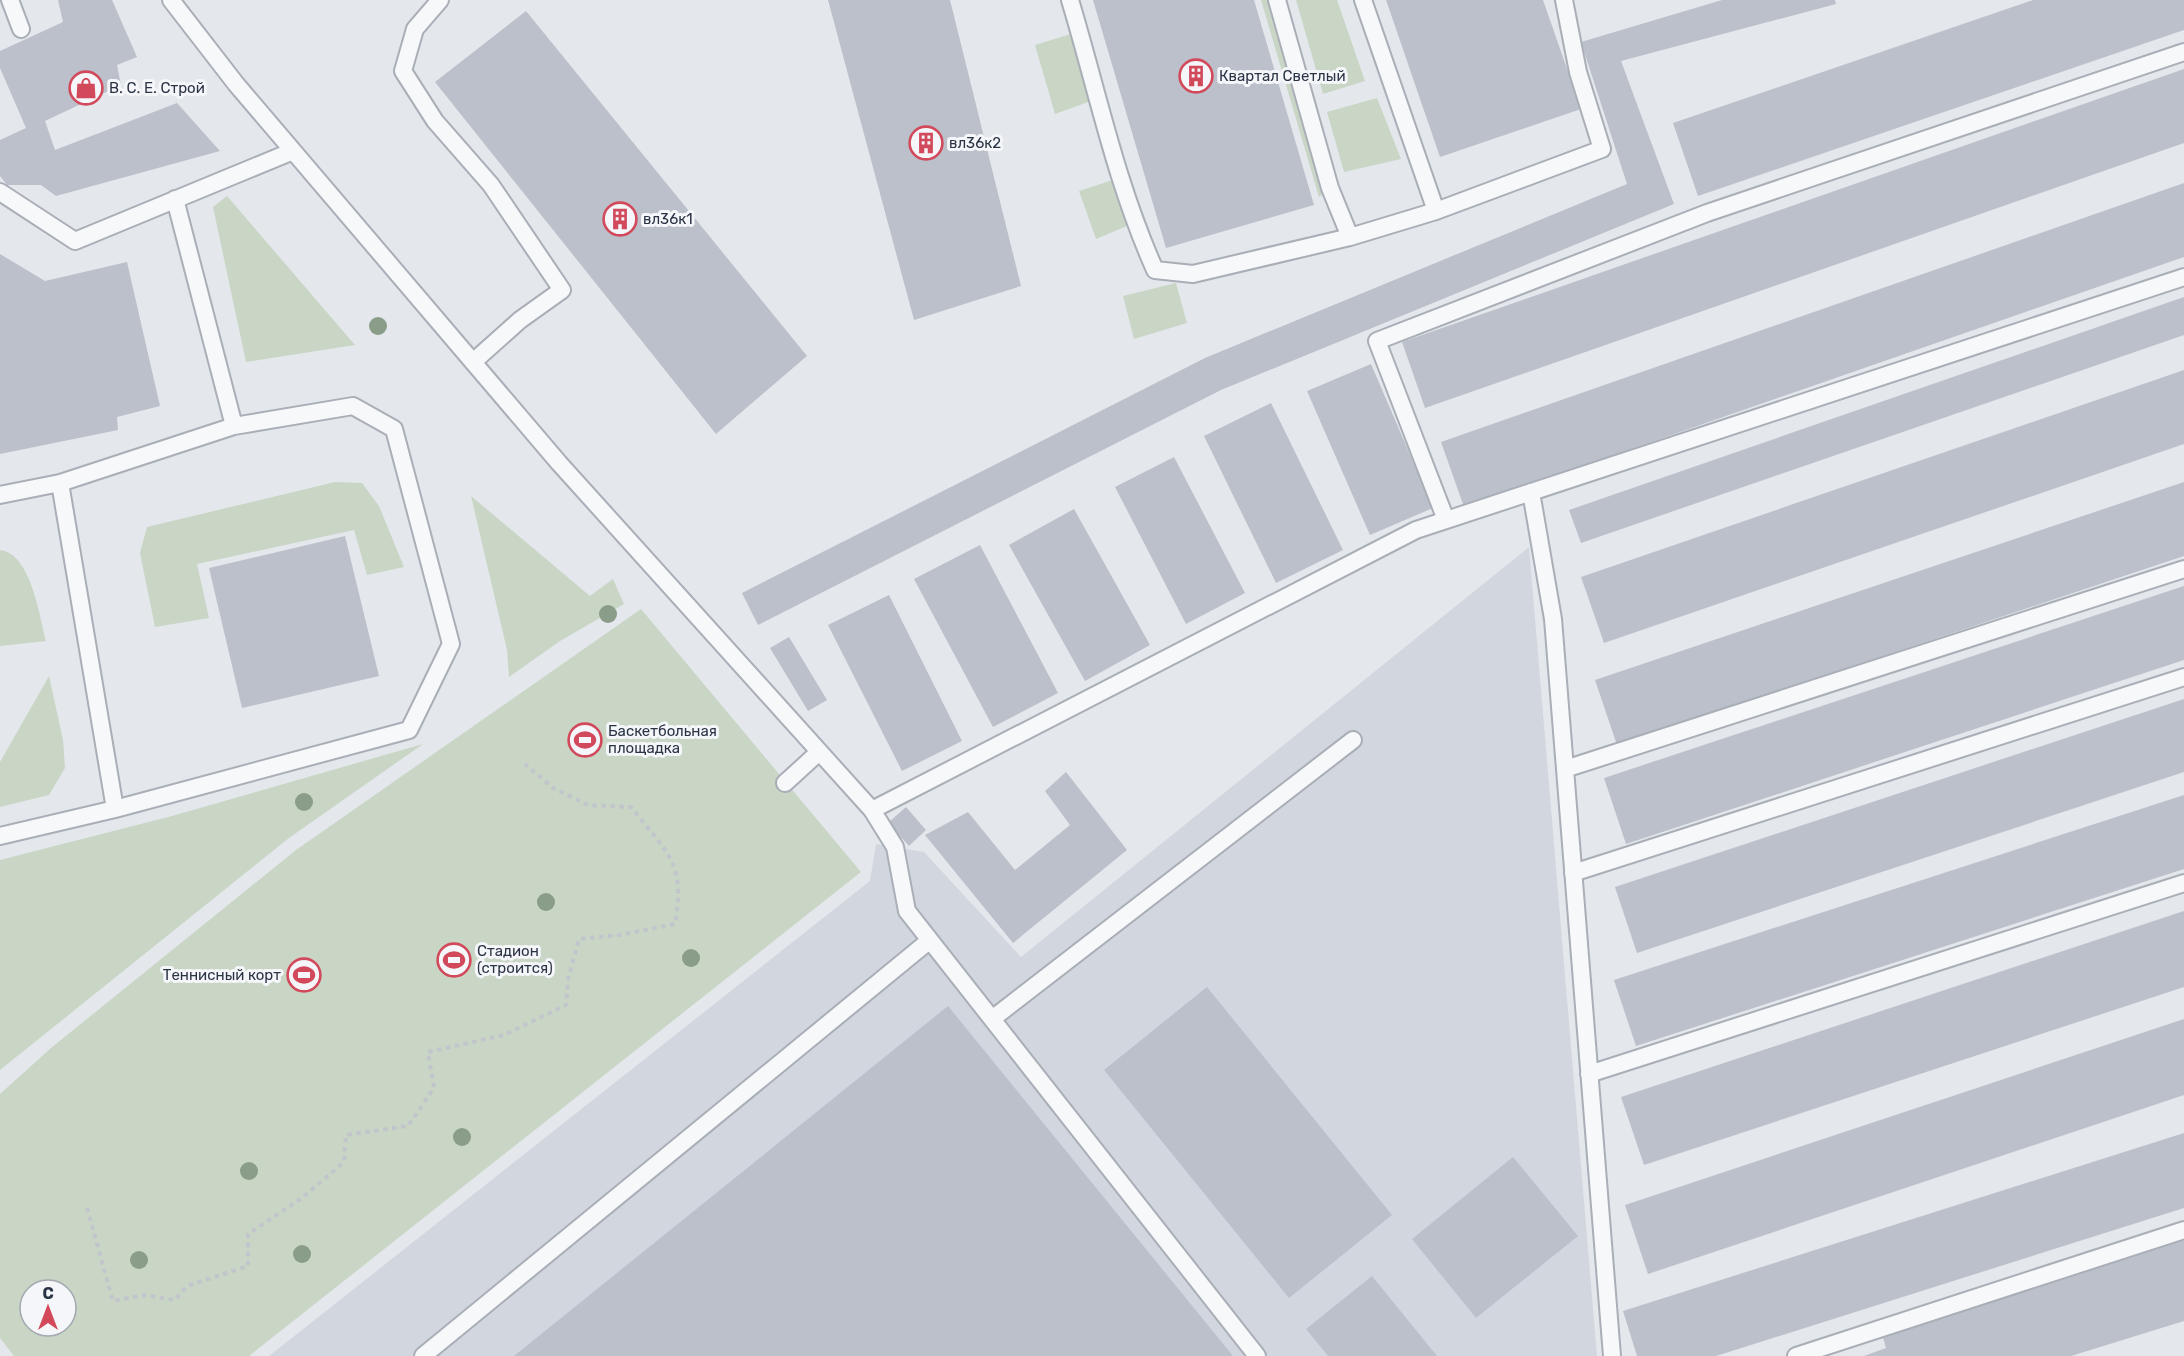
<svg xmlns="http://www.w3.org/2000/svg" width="2184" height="1356" font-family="Rubik,sans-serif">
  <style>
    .built { fill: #d2d6de }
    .green { fill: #c9d6c5; fill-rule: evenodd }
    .building { fill: #bbc0ca }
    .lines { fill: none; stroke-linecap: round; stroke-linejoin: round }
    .lane-casing { stroke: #a9aeb7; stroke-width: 20 }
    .path { stroke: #c2c5cb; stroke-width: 4; stroke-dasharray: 4.5 4.5; stroke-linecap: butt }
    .lane { stroke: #f7f8fa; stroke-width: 16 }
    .tree { fill: #899d89 }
    .labels { text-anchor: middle; stroke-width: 6; stroke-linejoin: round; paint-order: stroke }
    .poi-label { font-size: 15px; fill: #2b3445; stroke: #f4f6f9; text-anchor: start }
  </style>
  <rect width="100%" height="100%" fill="#e4e7ec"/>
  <path class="built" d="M1529,547L1597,1356H269L870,881L876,844L924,852L1021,957Z"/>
  <path class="green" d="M1261,0H1268L1324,193L1319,197Z
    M1296,0H1337L1365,81L1323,94Z
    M1074,33L1091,101L1055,114L1035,45Z
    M1377,98L1401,159L1344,172L1327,112Z
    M1113,180L1127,226L1096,239L1079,191Z
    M227,196L355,345L246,362L213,207Z
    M1176,283L1187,323L1134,339L1123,296Z
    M335,482L362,483L379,506L404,567L367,575L354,530L197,564L209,618L155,627L140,553L147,527Z
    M471,496L590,596L613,579L624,604L560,641L509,677L507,650Z
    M0,550C31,553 40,618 46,641L0,646Z
    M641,609L861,872L249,1356H14L0,1338V1094L51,1048L296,850ZM30,1290H66V1326H30Z
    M49,676L63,740L65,768L49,795L0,807V762Z
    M423,744L289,838L0,1070V860L172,816Z"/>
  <path class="building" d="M58,0H112L137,57L117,65L121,85L45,121L55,150L177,103L220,151L56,196L41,185H7L0,176V140L26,128L0,68V51L63,22Z
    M828,0H950L1021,286L914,320Z
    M1093,0H1254L1314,205L1166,248Z
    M1386,0H1543L1581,109L1440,157Z
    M1722,0H1835L1836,4L1621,61L1674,204L1221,390L758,625L742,593L1205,358L1627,184L1581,42Z
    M2033,0H2184V30L1698,196L1673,123Z
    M526,11L807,356L716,434L435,82Z
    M2184,69V143L1425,408L1402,342Z
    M2184,183V257L1464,507L1441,442Z
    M0,254L45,281L127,262L160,406L117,417L118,430L0,454Z
    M2184,297V335L1581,543L1569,510Z
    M1371,364L1433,508L1370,535L1307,391Z
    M2184,370V444L1604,643L1581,577Z
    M1271,403L1343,550L1276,583L1204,436Z
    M1174,457L1245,593L1186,624L1115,487Z
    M2184,482V556L1617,745L1595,680Z
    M1074,509L1150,645L1085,681L1009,545Z
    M345,536L379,676L242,708L209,568Z
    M980,545L1058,693L993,727L914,579Z
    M2184,586V660L1626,844L1604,778Z
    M889,595L962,741L902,771L828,625Z
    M789,637L827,700L808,711L770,648Z
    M2184,699V772L1637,953L1615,887Z
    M1066,772L1127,850L1013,943L925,835L968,812L1015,870L1070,825L1045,791Z
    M2184,795V869L1636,1046L1614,980Z
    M906,807L926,830L909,846L888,823Z
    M2184,911V987L1644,1165L1621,1097Z
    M1207,987L1392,1215L1289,1298L1104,1070Z
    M948,1006L1233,1356H514Z
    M2184,1019V1095L1648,1274L1625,1205Z
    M2184,1133V1208L1716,1356H1637L1623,1311Z
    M1513,1157L1578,1236L1476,1318L1412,1239Z
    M2184,1240V1321L2071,1356H1864L1886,1348L1882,1334Z
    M1372,1276L1437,1356H1328L1306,1329Z"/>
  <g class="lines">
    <defs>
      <path id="lane" d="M10,0L21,29
        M171,0L236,84L559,463L872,810L1416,530L2184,277
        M440,0L415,29L403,71L435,121L491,185L562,290L520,320L473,362
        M1070,0C1098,93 1115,180 1155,270L1193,274L1350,237L1436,211
        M1277,0L1330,188L1350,237
        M1363,0L1436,211L1602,149L1578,72L1564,0
        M0,192L75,241L293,151
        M175,199L234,426
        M1531,492L1553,619L1612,1356
        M0,495L60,483L234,426L353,406L394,429L451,644L409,730L115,809
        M1446,520L1377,341L1707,213L2184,52
        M1565,769L2184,569
        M785,783L819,752
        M872,810L895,847L907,911L1257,1356
        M0,836L115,809L60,483
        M1573,873L2184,677
        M992,1019L1353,740
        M1589,1074L2184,883
        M423,1356L930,940
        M1796,1356L2184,1230"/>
    </defs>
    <use href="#lane" class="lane-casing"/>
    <path class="path" d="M87,1208L113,1301L144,1295L175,1300L187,1286L248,1266V1234L302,1198L344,1162L346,1135L408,1126L434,1088L428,1052L504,1035L566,1005L568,979L579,939L619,935L675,924C686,862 667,853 631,807L588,805L553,788L525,764"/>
    <use href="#lane" class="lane"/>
  </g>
  <g class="tree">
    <circle cx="378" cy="326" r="9"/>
    <circle cx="608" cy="614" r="9"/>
    <circle cx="304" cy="802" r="9"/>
    <circle cx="546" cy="902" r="9"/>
    <circle cx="691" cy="958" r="9"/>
    <circle cx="462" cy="1137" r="9"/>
    <circle cx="249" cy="1171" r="9"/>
    <circle cx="302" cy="1254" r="9"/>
    <circle cx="139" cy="1260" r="9"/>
  </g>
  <defs>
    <symbol id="building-ring" viewBox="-11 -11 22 22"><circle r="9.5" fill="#f4f6f9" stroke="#d1495b" stroke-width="1.5"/><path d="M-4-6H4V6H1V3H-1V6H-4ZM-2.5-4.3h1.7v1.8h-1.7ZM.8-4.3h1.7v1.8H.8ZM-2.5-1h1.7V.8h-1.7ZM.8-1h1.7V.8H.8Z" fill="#d1495b"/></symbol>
    <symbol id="shop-ring" viewBox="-11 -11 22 22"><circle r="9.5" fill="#f4f6f9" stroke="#d1495b" stroke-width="1.5"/><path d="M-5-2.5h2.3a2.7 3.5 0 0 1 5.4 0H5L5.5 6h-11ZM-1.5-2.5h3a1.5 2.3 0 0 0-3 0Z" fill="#d1495b"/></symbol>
    <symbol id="stadium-ring" viewBox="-11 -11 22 22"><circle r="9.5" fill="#f4f6f9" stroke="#d1495b" stroke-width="1.5"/><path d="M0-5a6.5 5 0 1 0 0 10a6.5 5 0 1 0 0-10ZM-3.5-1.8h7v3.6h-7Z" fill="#d1495b"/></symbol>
  </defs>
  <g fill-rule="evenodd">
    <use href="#building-ring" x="1177" y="57" width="38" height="38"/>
    <use href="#shop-ring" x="67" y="69" width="38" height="38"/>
    <use href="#building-ring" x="907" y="124" width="38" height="38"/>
    <use href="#building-ring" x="601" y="200" width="38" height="38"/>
    <use href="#stadium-ring" x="566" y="721" width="38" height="38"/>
    <use href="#stadium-ring" x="435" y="941" width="38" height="38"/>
    <use href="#stadium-ring" x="285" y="956" width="38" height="38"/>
  </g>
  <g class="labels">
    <g class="poi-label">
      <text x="1219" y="81">Квартал Светлый</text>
      <text x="109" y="93">В. С. Е. Строй</text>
      <text x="949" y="148">вл36к2</text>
      <text x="643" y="224">вл36к1</text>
      <text x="608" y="736">Баскетбольная<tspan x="608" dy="17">площадка</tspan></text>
      <text x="477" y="956">Стадион<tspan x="477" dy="17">(строится)</tspan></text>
      <text x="281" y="980" text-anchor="end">Теннисный корт</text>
    </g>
  </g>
  <g transform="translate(48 1308)"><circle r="28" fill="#f4f6f9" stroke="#a4a8b1" stroke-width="1.5"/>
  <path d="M0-4.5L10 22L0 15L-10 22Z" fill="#d1495b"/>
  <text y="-9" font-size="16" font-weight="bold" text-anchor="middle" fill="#2b3445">С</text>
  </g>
</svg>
